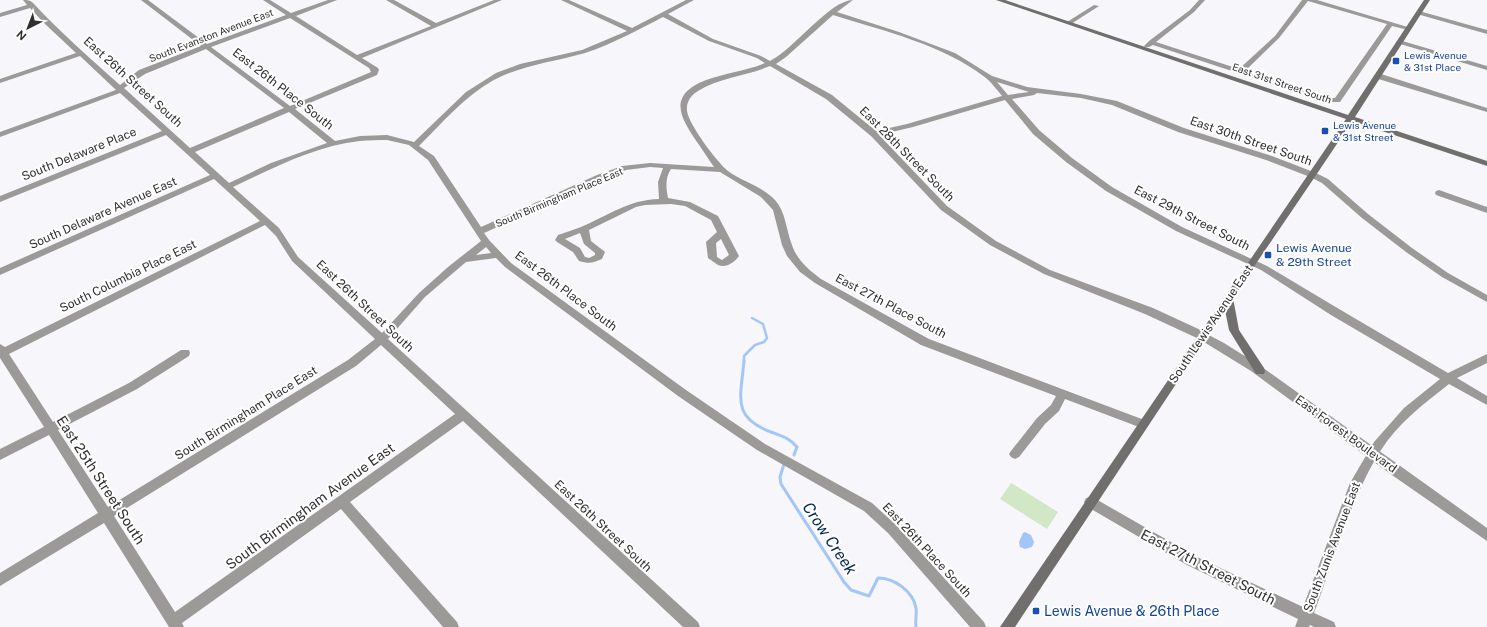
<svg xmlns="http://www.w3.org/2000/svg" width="1487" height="627" font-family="'Public Sans',sans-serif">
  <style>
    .green { fill: #d1e7c6 }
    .water { fill: #a3c6f8 }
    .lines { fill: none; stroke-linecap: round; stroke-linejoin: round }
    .stream-far1 { stroke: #a3c6f8; stroke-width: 2.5 }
    .stream { stroke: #a3c6f8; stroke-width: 3 }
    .minor { fill: #9c9a99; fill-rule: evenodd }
    .tertiary { fill: #9c9a99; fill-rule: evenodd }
    .secondary { fill: #716f6d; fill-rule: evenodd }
    .transit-dot { fill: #1a4fb4; stroke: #fff; stroke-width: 1.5 }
    .labels { text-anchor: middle; stroke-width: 4; stroke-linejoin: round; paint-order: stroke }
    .far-street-label { font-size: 10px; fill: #2f2f30; stroke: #fff }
    .far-transit-label { font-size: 10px; fill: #164399; stroke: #fff; text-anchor: start }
    .street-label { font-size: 12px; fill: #2f2f30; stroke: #fff }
    .transit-label { font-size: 12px; fill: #164399; stroke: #fff; text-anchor: start }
    .near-street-label { font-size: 14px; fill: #2f2f30; stroke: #fff }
    .near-transit-label { font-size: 14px; fill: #164399; stroke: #fff; text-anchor: start }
    .near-water-label { font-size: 16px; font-style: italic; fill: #072a55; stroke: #fff }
  </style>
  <rect width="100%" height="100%" fill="#f7f6fa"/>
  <path class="green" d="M1011,483L1058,512L1047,529L1000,499Z"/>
  <path class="water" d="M1025,532L1031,535L1034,542L1032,547L1025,549L1020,547L1019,542L1023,533Z"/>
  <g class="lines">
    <path class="stream-far1" d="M744,362V356L755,345L764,342L767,338L763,324L752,318"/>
    <path class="stream" d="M744,361C741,397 731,417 771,432C781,436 790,438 797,447L794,455
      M784,464L780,477L781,484L844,582L851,590L869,596L878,578C894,578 913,591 916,608C917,614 915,621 916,627"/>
    <path class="minor" d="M23,0C27,0 31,0 34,4C60,32 90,58 120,85L139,70L201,46L141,0H148L207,44L286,15L263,0H270L291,13L328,0H337L296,16L357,55L431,26L386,0H394L436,23L494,0H502L362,58L378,68L379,70L377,75L295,109L335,141L360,136L387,135L414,142L466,92L496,73L520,64L582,50L627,31L561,0H569L632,28L686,0H694L668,14L713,39L761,56L770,61C794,49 830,0 853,0L837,12L899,32L955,53L992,76L1027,87L1081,94L1117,101L1184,128L1272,156L1316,173L1328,179L1368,214L1412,248L1448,273L1487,295V302L1442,277L1406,252L1362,218L1322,183L1310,177L1266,160L1178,132L1112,105L1081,98L1037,93L1034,95L1012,99L1039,130L1072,158L1112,187L1182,227L1267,266L1339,309L1448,373L1487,354V363L1457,378L1487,396V405L1449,384C1425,403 1398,423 1381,450C1351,497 1334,560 1314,613L1334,622L1336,627H1314L1310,625L1309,627H1295L1298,619L1187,565L1086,506L1084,502L1086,498L1090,497L1094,498L1197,557L1303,607L1350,483L1374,442L1404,408L1440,379L1331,315L1261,270L1176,231L1106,191L1066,162L1033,134L1005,100L913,127L879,135L947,206L996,241L1050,270L1153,308L1207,333L1208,336L1207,339H1199L1145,314L1044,274L990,245L941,210L871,136L826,99L770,66C747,76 720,77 698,91C691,95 686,102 687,111C689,125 717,162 728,171C743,182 762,186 775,200C786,212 786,230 792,245C797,260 809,270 821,279L929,339L1147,421L1149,424L1147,427L1143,429L1139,427L1065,399L1059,411L1045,424L1019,457L1015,459L1011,457L1009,454L1011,451L1037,418L1051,405L1056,396L921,345L815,283L800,272L787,256L782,245L773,210L761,197L720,172L671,169C665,178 666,188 668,198L690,202L718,216L739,256C734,263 726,268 718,265L708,258L706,242L717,232L711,220L685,206L671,204L645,205L636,207L589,230L591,241L605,252L602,259C593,263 589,264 579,261L573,252L557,242L555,240L558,235C566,232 574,230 581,227C609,215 628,200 659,199L658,182L663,168L650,167L626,170L603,179L484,233L489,240L511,263L686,390L765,444L872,503L896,525L984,622L986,627H970L888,533L864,511L757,450L678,396L505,267L496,258L466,262L425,297L388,339L698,622L700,627H683L463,421L350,502L457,622L459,627H443L341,509L182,623L184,627H169L104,523L0,586V573L98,513L49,435L0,460V449L44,427L0,358V344L5,347L260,221L214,179L0,275V268L210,175L166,135L0,202V196L162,131L120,93L0,137V132L116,90L80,56L0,83V79L76,53L44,23L30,8L0,17V13L27,5ZM833,15C884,31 944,45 986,78C992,83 997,90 1002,96L907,124L876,131L832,95L776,64L786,57ZM663,17L709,41L757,58L765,63C746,71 725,73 706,80C668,95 679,116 697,142C703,150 708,159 714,167L650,163L622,166L597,175L481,227L434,156L419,146C442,123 464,97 492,81C521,65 554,62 585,53C612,44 638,30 663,17ZM290,18L369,68L371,72L290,106L211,47ZM206,49L284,108L190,148L124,88L145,74ZM997,82L1029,92L1008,95ZM289,112L327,143L271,163L229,183L195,152ZM387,140L409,145L428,160L481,241L448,267L419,293L382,333L298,257L279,228L233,187C273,168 315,146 360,141C369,140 378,140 387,140ZM265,225L276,236L292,261L375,339L348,360L108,507L58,430L137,389L189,356L190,353L189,350H181L129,383L53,422L9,354ZM580,233L584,244L595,253V255L589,258L585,257L580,248L565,239ZM721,239L729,255L722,260L717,257L716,243ZM486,247L491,253L476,255ZM381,345L455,414L175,612L114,516L356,366Z
      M1199,0H1205L1194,12L1156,42L1239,69L1275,36L1302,0H1317L1411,28L1408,30L1392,26L1340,102H1326L1153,45L1149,47H1145L1144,46L1149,41L1190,10ZM1308,1L1387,24L1335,98H1327L1245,71L1279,38Z
      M1094,5L1099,6L1071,24H1067V22Z
      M1419,11L1487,30V34L1417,14L1416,13Z
      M1399,40L1487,66V70L1397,43L1396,42Z
      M1375,74H1381L1487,108V112L1375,78Z
      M1439,190L1487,207V213L1436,195L1435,193L1436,191Z"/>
    <path class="tertiary" d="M1203,332L1224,343L1259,365L1487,528V541L1389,473L1251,371L1199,339L1198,336L1199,333Z"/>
    <path class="secondary" d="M996,0H1005L1348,115L1424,0H1430L1355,117L1487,161V166L1352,121C1313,181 1272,239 1233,298L1239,330L1264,368L1265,371L1264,374H1256L1229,330L1225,310L1015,627H1000L1346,119Z"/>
  </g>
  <g class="transit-dot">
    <rect x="1392" y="57" width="8" height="8" rx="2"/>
    <rect x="1321" y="127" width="8" height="8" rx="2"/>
    <rect x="1264" y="251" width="8" height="8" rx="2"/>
    <rect x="1032" y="607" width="8" height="8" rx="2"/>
  </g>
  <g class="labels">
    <g class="far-street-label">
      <text transform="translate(211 35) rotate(-21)" y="4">South Evanston Avenue East</text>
      <text transform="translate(1282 83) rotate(19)" y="4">East 31st Street South</text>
      <text transform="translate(559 197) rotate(-23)" y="4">South Birmingham Place East</text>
    </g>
    <g class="far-transit-label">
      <text x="1404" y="59">Lewis Avenue<tspan x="1404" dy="12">&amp; 31st Place</tspan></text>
      <text x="1333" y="129">Lewis Avenue<tspan x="1333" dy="12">&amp; 31st Street</tspan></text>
    </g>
    <g class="street-label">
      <text transform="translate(133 82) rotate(42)" y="4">East 26th Street South</text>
      <text transform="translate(283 89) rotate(38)" y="4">East 26th Place South</text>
      <text transform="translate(1251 141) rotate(19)" y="4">East 30th Street South</text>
      <text transform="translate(79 154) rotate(-22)" y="4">South Delaware Place</text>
      <text transform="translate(907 154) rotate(45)" y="4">East 28th Street South</text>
      <text transform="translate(103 213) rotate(-24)" y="4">South Delaware Avenue East</text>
      <text transform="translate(1192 218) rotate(27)" y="4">East 29th Street South</text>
      <text transform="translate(128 276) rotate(-26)" y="4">South Columbia Place East</text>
      <text transform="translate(566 291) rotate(37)" y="4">East 26th Place South</text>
      <text transform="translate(365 306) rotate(43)" y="4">East 26th Street South</text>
      <text transform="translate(891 306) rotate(28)" y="4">East 27th Place South</text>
      <text transform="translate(1211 324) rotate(-56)" y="4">South Lewis Avenue East</text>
      <text transform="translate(246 413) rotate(-32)" y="4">South Birmingham Place East</text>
      <text transform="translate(1346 434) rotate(36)" y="4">East Forest Boulevard</text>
      <text transform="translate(603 526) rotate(43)" y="4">East 26th Street South</text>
      <text transform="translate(1332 547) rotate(-69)" y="4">South Zunis Avenue East</text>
      <text transform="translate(927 550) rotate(47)" y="4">East 26th Place South</text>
    </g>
    <g class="transit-label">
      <text x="1276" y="252">Lewis Avenue<tspan x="1276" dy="14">&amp; 29th Street</tspan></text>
    </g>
    <g class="near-street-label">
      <text transform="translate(101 480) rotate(57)" y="5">East 25th Street South</text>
      <text transform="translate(310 506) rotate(-36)" y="5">South Birmingham Avenue East</text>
      <text transform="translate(1208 567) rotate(27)" y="5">East 27th Street South</text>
    </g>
    <g class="near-transit-label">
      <text x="1044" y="616">Lewis Avenue &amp; 26th Place</text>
    </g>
    <g class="near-water-label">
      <text transform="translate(830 538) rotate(56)" y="6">Crow Creek</text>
    </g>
  </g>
  <g transform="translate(28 28) rotate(222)" stroke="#ffffff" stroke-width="3" paint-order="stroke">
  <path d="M0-3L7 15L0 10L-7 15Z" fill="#2f2f30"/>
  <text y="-6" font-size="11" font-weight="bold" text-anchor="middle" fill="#2f2f30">N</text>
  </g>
</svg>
